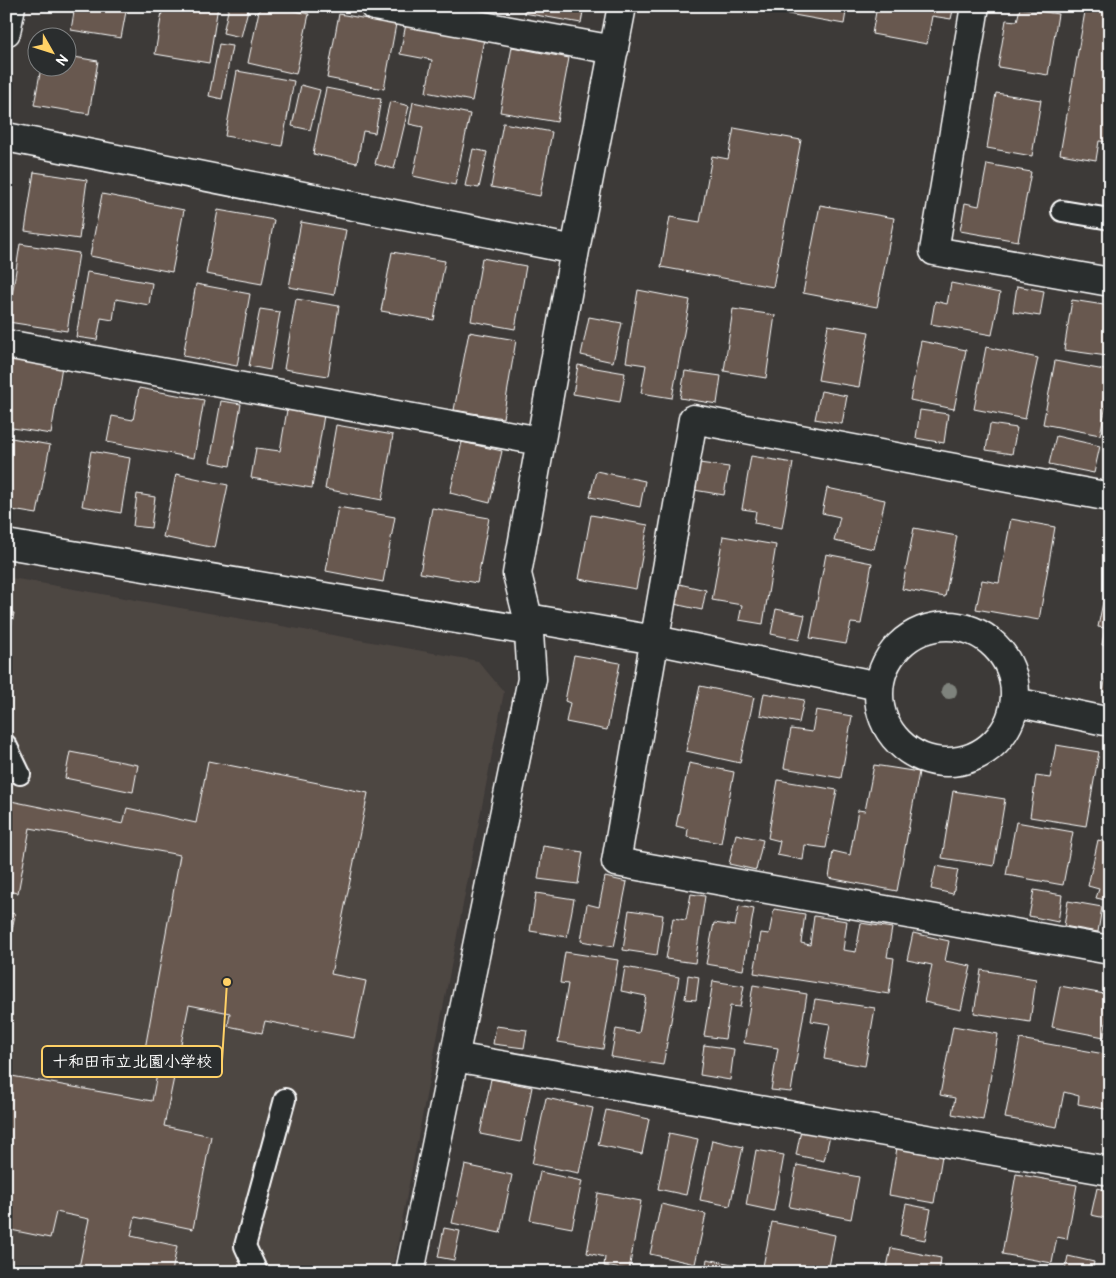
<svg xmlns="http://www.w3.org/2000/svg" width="1116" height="1278" font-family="Pangolin,'Klee One',sans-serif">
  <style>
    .built { fill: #4e4743 }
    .building { fill: #68594f; stroke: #fff }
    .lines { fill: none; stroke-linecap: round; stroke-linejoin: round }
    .service-casing { stroke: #fff; stroke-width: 24 }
    .minor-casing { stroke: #fff; stroke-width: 31 }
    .service { stroke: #2a2d2e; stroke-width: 20 }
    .minor { stroke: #2a2d2e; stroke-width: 28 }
    .tree { fill: #7e827b }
    .leader { fill: none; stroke: #ffd166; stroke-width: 2 }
    .callout-dot { fill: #ffd166; stroke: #2a2d2e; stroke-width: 2 }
    .callout { fill: #2a2d2e; stroke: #ffd166; stroke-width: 2 }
    .callout-label { font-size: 16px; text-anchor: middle; font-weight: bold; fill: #fff }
  </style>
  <rect width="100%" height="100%" fill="#3d3a38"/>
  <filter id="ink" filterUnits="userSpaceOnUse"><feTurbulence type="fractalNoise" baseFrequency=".02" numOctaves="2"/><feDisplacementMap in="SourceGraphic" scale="10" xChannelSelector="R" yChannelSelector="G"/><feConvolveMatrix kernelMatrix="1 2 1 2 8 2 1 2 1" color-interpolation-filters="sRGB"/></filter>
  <g filter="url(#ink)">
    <path class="built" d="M6,577L478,661L504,692L392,1272H6Z"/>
    <path class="building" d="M75,6H127L121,38L71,30Z
      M163,6H218L209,63L155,54Z
      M229,6H249L241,37L223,33Z
      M260,6H273L309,14L296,74L248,63Z
      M525,6H584L581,23L524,13Z
      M778,6H847L844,24L777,12Z
      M877,6H954L951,19L932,16L927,44L872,34Z
      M1086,6H1110V142L1099,141L1096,160L1060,154Z
      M1020,8L1058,14L1048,75L998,67L1006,20L1017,21Z
      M339,14L396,24L384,89L327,78Z
      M406,24L484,39L472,101L426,92L432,60L400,54Z
      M219,44L232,46L222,99L209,96Z
      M512,47L569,58L557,122L500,112Z
      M68,56L98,61L89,114L34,105L41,68H68Z
      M237,71L294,81L282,146L225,136Z
      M301,85L320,90L310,130L292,126Z
      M326,88L381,99L375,133L363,131L357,163L313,154Z
      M996,93L1041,100L1032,156L987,148Z
      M390,101L409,106L394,169L375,164Z
      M413,102L470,114L455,185L413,176L423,127L409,124Z
      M503,123L552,132L540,196L491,187Z
      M734,128L801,140L773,287L661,267L670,217L700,222L712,156L728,159Z
      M473,149L487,152L479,188L465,186Z
      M987,164L1031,172L1018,241L960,231L965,203L979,206Z
      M34,172L87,180L79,239L25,231Z
      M102,194L184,210L172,272L90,256Z
      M820,205L894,218L877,307L803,293Z
      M218,210L274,220L262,284L206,274Z
      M301,222L346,230L334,295L289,287Z
      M20,244L79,253L67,331L8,322Z
      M392,252L445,261L434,320L381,311Z
      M482,258L526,266L515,329L471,321Z
      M87,272L152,283L149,305L116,299L113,320L101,318L97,340L76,337Z
      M951,283L1000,293L992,335L931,324L935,301L947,304Z
      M196,284L250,294L237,366L183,356Z
      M1017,286L1044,291L1040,316L1013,312Z
      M638,290L690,300L672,398L641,393L646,365L626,362Z
      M296,299L339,306L328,376L284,369Z
      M1072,300L1110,306L1107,356L1064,350Z
      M260,309L280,312L270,370L249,366Z
      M733,309L775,315L766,378L724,371Z
      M589,317L622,323L613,362L581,355Z
      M828,325L869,332L859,387L818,380Z
      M469,332L516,340L503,418L454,410Z
      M921,341L966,350L954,409L910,400Z
      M986,347L1038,358L1025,419L974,409Z
      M6,357L62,366L51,434L6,427Z
      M1055,361L1110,371V385L1100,435L1043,424Z
      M578,365L625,373L620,402L573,394Z
      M685,371L721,376L717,404L680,398Z
      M139,388L204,400L194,458L107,442L112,416L133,420Z
      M821,391L847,396L842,424L815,419Z
      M221,401L241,404L230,466L210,462Z
      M287,410L324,415L312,488L251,478L256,448L280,451Z
      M920,410L948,414L944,443L916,438Z
      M990,424L1017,428L1012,454L986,450Z
      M336,425L393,435L382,500L325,489Z
      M1056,436L1100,446L1094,473L1049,464Z
      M6,437L50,445L37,514L6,509Z
      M462,442L502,451L490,503L450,493Z
      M91,451L130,458L121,513L82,506Z
      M751,456L793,463L782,528L754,523L756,511L742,509Z
      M699,463L729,467L724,495L694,490Z
      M596,471L645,481L640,507L590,497Z
      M176,474L228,485L215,548L163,537Z
      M827,488L885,500L874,549L834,541L840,517L822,513Z
      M137,494L155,497L151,528L133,526Z
      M338,507L395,517L383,582L326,571Z
      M432,508L489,518L477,583L420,573Z
      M591,515L648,525L636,589L579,579Z
      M1011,519L1055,527L1039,620L976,609L982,580L999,583Z
      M914,528L957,536L945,597L902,589Z
      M723,536L776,545L763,624L739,620L742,605L712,600Z
      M826,554L872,563L861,624L851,623L846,644L810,638Z
      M1110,567V647L1102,645L1105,628L1098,627Z
      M679,584L706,590L702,610L674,604Z
      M776,609L805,615L799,640L771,634Z
      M6,612L14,613L6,652Z
      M574,655L620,663L607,730L566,722L570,703L565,701Z
      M1107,671L1110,672V693L1103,692Z
      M700,686L754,697L740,763L686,751Z
      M764,693L804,700L799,723L760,715Z
      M816,710L852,716L841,778L784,768L791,729L812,732Z
      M1056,745L1099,752L1086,826L1030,817L1036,776L1050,778Z
      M70,752L138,765L133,792L65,778Z
      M208,761L368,793L331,974L366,981L354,1038L265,1021L262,1033L228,1026L230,1013L189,1005L164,1126L211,1136L193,1229L135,1217L131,1236L177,1246L172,1272H78L89,1219L56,1212L50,1238L6,1229V1075L152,1101L159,1063L143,1060L180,855L30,828L18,893L6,891V800L123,824L127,808L196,823Z
      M689,763L734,772L721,843L687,837L688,829L676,826Z
      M874,765L919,772L897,891L829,878L833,851L850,855L858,810L865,811Z
      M778,780L837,790L826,848L805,845L803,860L777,855L780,841L768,838Z
      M953,791L1005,799L994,866L942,858Z
      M1016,822L1073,832L1063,885L1006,875Z
      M736,834L763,840L756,870L729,864Z
      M1098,840L1110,843V901L1096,898L1099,889L1088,886Z
      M543,846L583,852L578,884L538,879Z
      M936,866L958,870L953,894L931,889Z
      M605,877L627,882L614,947L581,941L587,904L599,907Z
      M1034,890L1062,895L1058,922L1029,916Z
      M536,893L574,899L567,937L530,931Z
      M691,894L705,896L695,963L666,959L673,918L686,920Z
      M1068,901L1102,907L1098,932L1064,926Z
      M739,906L754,909L743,970L706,964L714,923L735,926Z
      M774,909L805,914L801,943L810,945L814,916L847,921L843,950L856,952L861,923L892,928L887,957L894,958L889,994L754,973L761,933L769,934Z
      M629,910L663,915L657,955L623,950Z
      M6,912L15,914L6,961Z
      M913,933L949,941L945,961L971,966L961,1010L924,1002L932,965L907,960Z
      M565,952L618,960L603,1049L558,1042L568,984L560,983Z
      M625,967L679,977L663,1065L611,1057L616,1029L639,1033L646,996L621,991Z
      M981,970L1036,979L1030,1022L974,1013Z
      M688,975L699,977L696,1000L685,999Z
      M713,981L744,986L740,1007L730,1006L725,1039L704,1036Z
      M753,985L807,994L791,1092L771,1090L778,1048L744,1043Z
      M1060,986L1110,995L1104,1037L1052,1027Z
      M815,999L875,1008L865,1066L824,1059L830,1024L811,1021Z
      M496,1026L527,1030L524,1048L493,1044Z
      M953,1026L998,1034L983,1120L952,1114L955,1098L940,1095Z
      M1020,1039L1110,1055V1110L1078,1104L1079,1096L1064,1092L1057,1127L1005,1118Z
      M704,1045L734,1049L730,1080L700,1075Z
      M491,1079L532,1087L521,1142L480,1134Z
      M546,1098L593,1108L579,1173L532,1164Z
      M606,1110L649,1119L642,1154L598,1145Z
      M802,1125L831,1131L824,1161L796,1155Z
      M669,1133L698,1139L686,1195L658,1189Z
      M712,1140L743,1147L730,1206L700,1200Z
      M897,1148L942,1156L934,1203L889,1195Z
      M756,1150L784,1155L774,1211L746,1205Z
      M465,1165L512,1175L500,1233L452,1223Z
      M797,1165L859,1177L851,1219L789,1207Z
      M540,1172L582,1181L572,1228L530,1220Z
      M1016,1174L1077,1185L1067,1239L1057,1237L1052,1263L1002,1254Z
      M1097,1188L1110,1191V1219L1091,1215Z
      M598,1193L641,1201L629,1270L604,1266L605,1257L587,1253Z
      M661,1204L706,1214L695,1264L650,1254Z
      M906,1204L931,1209L925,1240L900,1235Z
      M772,1222L835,1235L828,1272H772L773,1268L763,1266Z
      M444,1228L460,1231L454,1260L438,1257Z
      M891,1248L941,1258L939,1272H886Z
      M1068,1256L1094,1262L1092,1272L1065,1270Z
      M707,1259L737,1265L735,1272H705Z"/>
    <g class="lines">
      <defs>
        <path id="service" d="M1062,211L1110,219
          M6,745L20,774
          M257,1272L245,1246L285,1099"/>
        <path id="minor" d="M374,6L614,50
          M975,6L934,251L1110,282
          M6,32L11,6
          M6,137L575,250
          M6,344L540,441
          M1110,497L693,419L616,862L1110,950
          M6,544L529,631
          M528,618L655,640L879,686
          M879 694a68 68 0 1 1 136 0a68 68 0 1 1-136 0Z
          M1015,702L1110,722
          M454,1057L1110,1171
          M410,1272L532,679L528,618L517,574L575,250L622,6"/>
      </defs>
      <use href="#service" class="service-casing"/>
      <use href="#minor" class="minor-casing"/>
      <use href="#service" class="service"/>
      <use href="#minor" class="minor"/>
    </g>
    <circle class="tree" cx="949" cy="691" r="8"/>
  </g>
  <path class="leader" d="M227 982L222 1061"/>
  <circle class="callout-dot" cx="227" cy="982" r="5"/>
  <rect class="callout" x="42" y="1046" width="180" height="31" rx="5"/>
  <g class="callout-label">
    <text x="132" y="1067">十和田市立北園小学校</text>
  </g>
  <rect width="1116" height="1278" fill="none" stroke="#2a2d2e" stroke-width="25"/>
  <rect x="12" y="12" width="1091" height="1253" fill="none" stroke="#fff" stroke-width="2" filter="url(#ink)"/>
  <g transform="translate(52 52) rotate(129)"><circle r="24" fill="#2a2d2e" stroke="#7f8182"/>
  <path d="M0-4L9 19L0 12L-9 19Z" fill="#ffd166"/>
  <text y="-8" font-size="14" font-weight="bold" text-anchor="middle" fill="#ffffff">N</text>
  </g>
</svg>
